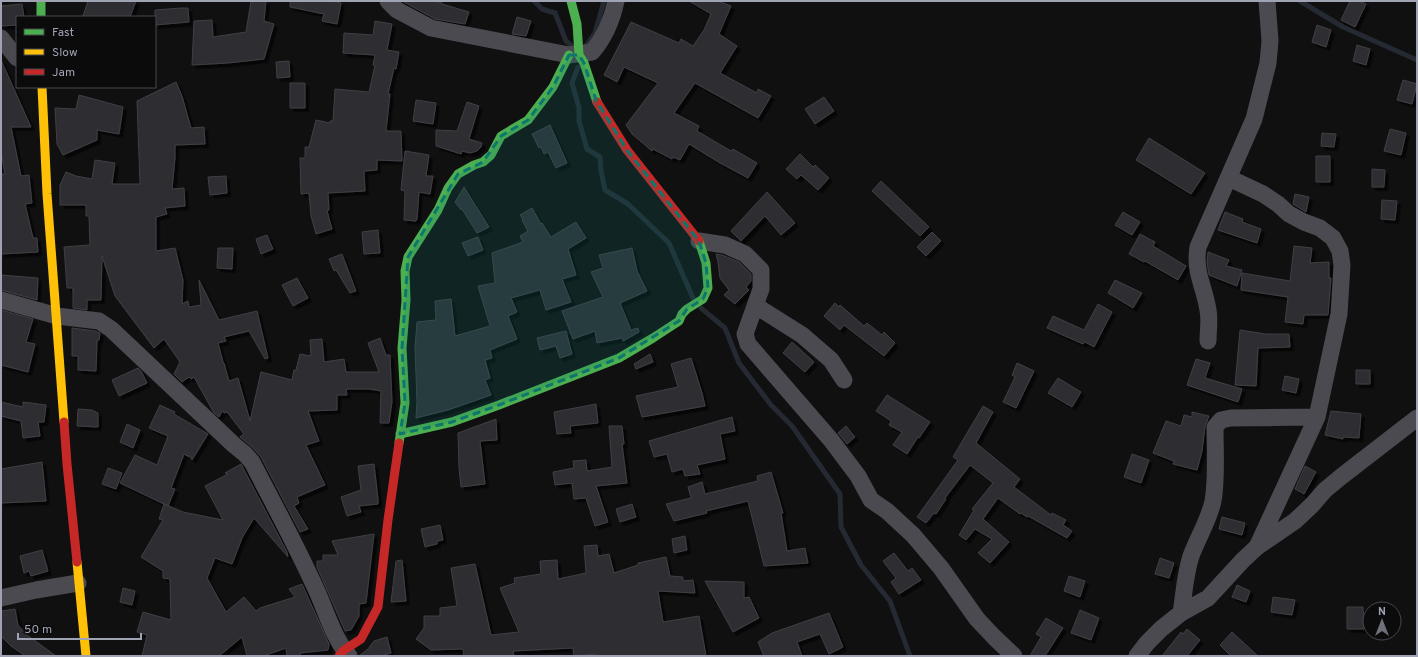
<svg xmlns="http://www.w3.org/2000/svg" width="1418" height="657" font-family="Overpass,sans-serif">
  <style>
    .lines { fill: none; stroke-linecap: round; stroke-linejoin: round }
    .stream { stroke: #242932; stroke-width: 5 }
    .building { fill: #2e2e30; stroke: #3f3f45; filter: url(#shadow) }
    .street { stroke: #4a4a50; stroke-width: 17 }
    .fast { stroke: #4caf50; stroke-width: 9 }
    .slow { stroke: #ffc107; stroke-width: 9 }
    .jam { stroke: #c62828; stroke-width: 9 }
    .marked { fill: #0f766e; fill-opacity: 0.2; stroke: #0f766e; stroke-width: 3; stroke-dasharray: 8 5; stroke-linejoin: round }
  </style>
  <defs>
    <filter id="shadow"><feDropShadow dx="3.5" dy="3.5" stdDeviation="0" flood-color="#0009"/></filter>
  </defs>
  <rect width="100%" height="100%" fill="#101011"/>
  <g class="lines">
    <path class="stream" d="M534,1L542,9L555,13L566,41L572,46
      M1300,1L1343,27L1417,60
      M586,46L595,33L604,1
      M578,67L572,83L579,108V121L587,149L600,157L601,171L605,190L628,204L669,243L693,298
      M701,308L725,328L739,363L771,405L792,426L840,494L841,527L861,565L890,601L910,656"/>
  </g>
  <path class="building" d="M88,1H136L130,17H87L83,16Z
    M251,1H266L264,21L274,24L264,59L228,63L192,65L194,21L212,20L213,37L246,32Z
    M290,1H331L341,3L337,24L322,21L324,14L290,7Z
    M402,1H435L442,3V4L469,12L465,24L435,19Z
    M689,1H718L731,6L719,34L737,46L720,73L757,93L758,89L771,96L758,118L695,83L674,113L699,126L697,131L731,151L733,149L757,163L748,178L720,163L689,144L680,160L673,157L672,159L653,149L652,151L632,134L626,125L658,83L624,67L617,82L604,75L631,22L679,43L681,39L693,46L704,30L711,14Z
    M1350,1H1359L1366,4L1355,27L1341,20Z
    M22,4L24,17H17V25L1,26V6Z
    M181,8H188L189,22L155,25V10Z
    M517,17L531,21L526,36L512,34Z
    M375,21L392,24L387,50L399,52L396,69L394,68L388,94H390L386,131H401L402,161L377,160V170L364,171L365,191L328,193L329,210L327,211L332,229L316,234L311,216L309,193L301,194L300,158H305V147H309L316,120L330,123V121H333L335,89L369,92L375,65H373L375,55L343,53L344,33L373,35Z
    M1317,25L1331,30L1326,47L1312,42Z
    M1357,45L1370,49L1366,65L1353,61Z
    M1,60L31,127H11L21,176L29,175L32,203L25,204L33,238H37L38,252L1,254V174H5L1,151Z
    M289,61L290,77L277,78L276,62Z
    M1403,80L1417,84L1412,104L1397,100Z
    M176,82L182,96L191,128L204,127L205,144L175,145V158L172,189L184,188L185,206L165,208L167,214L156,217V251L175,248L183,280L182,304L188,301L189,307L201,305L199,280L219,320L257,311L268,358L265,359L249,331L224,337L226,341L218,343L223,362H222L224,363L229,381L238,378L250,421L261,372L292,380L294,370H296L300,354L311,356L310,340L322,339L324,362L344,359L346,372H379L368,343L380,338L386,355H390L392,402L389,423H380L381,391L369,389H346L347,395H337V410L308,411L319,441L306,445L325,485L297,497L299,503L294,506L308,529L300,532L261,457L252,447L240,437L244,434L227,412L224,413L222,411L219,417L214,413L194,377L191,379L189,377L182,382L174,374L180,362L164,339L154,348L115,296L102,256L101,300H87V310L73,308V288H67L64,247L90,245L89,216H86V205H60V185L66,172L76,176L92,179L95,160L115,163L112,184H140L137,101Z
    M290,83H305V108H290Z
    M79,95L123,107L119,134L97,130V140L63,155L57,144L55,108L76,109Z
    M824,97L834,111L815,124L805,109Z
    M416,100L436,103L433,124L413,121Z
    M467,102L479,106L469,139L482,143L481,147L477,151L470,153L462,151L461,154L436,146V130L457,131Z
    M550,125L567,163L556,168L548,152L544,154L541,147L539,148L532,134Z
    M1390,129L1406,133L1401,155L1384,151Z
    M1322,133L1336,134L1334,147L1321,146Z
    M1149,138L1205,173L1191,194L1136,160Z
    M405,151L429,155L426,176H433L430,194L419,192L417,219L416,221L404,220L405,191L401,190Z
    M800,154L813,167L815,165L829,178L818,190L801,175L797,179L786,169Z
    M1316,156H1330V182H1316Z
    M1372,169L1385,170L1384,187H1372Z
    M226,176L227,193L210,195L208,177Z
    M881,181L929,227L920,236L872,191Z
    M464,187L489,227L477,233L462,209L461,210L455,202Z
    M767,192L795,223L781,235L765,216L741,241L731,231Z
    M1295,194L1309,197L1306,212L1293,204Z
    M1382,200L1397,201L1395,220L1381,219Z
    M532,208L541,224L542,223L551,237L576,222L586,238L568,249L576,275L562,279L571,302L546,310L540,290L511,298L517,312L508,316L517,339L490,350L492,358L485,360L490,378L485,380L491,395L448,410L416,418L417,402L415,348L417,322L436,320L435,301L451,299L455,336L490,326L478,286L495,283L492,253L523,242L520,236L528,231L522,220L523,219L520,215Z
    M1123,212L1140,222L1132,235L1115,225Z
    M1225,212L1243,219L1242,222L1261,229L1257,243L1218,230Z
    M378,230L380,253L364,254L362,232Z
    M932,232L941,241L926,256L917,247Z
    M1140,234L1155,242L1153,246L1186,266L1178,280L1145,261L1144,262L1129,254Z
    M267,235L273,249L261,254L256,239Z
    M478,237L483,250L468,256L462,243Z
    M1294,246L1312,248L1310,263L1329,262V278H1331L1328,315H1304L1303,324L1285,322L1288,297L1241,290L1242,273L1290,281Z
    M218,248H233L232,269L217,268Z
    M632,248L637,271L647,291L620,303L631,330L638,328L639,332L623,341L622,338L597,343L595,331L573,339L562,311L603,297L591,272L603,268L599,255Z
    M1208,252L1229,260L1226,266L1242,270L1237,286L1209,275L1207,263Z
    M342,254L356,291L350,293L336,270L334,271L329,259Z
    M716,254L722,255L739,262L751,274V281L746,287L749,290L735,304L724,295L729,290L720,278L718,262Z
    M1,275L38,278L37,300L1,290Z
    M297,278L308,298L293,306L282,285Z
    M1115,280L1142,293L1133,308L1108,293Z
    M835,303L839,307L840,305L864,326L867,323L882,335L884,332L895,343L884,356L844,325L840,330L824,316Z
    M1098,304L1112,312L1094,347L1085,342L1083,344L1047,328L1053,316L1084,330Z
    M1,310L33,319L26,342L35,344L28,372L1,365Z
    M72,328L95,331L100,333L99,340H97L96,371L78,370V356H72Z
    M1240,330L1266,334H1289L1290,347L1258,348L1256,386L1235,385Z
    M566,331L572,354L560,358L556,346L540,350L537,338Z
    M792,342L814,362L805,372L783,353Z
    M650,354L653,362L636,369L634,364Z
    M691,358L702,393L705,406L642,417L636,396L678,387L671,364Z
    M1196,359L1210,363L1205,378L1242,389L1238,402L1187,385Z
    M1017,363L1034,371L1016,408L1003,402L1015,377L1012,375Z
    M138,368L141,371L147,383L119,396L112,380Z
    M1356,370H1370V384H1356Z
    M1285,376L1299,379L1296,393L1282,390Z
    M1058,378L1081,392L1072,407L1048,393Z
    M887,395L930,422L919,438L918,437L907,454L893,445L902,432L889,425L891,421L876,411Z
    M1,402L23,407V402L46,405L44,422H38L40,436L23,438L21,421L1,416Z
    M596,404L598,423L570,426L571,433L557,434L554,412Z
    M160,405L175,412L174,414L208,434L192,460L189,455V457L184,454L171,488L175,489L168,506L120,483L135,455L157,465L168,436L149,428Z
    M983,406L993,412L976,443L1020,479L1014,487L1051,515L1052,513L1066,520L1063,525L1072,531L1067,538L1028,516L1027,517L1021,513L1020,514L998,498L983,519L1009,542L990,563L978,553L992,539L975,529L966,540L959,535L974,510L972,509L993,483L970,465L945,498L946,499L936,514L934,513L926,523L917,517L958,460L953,457Z
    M78,409L92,410L98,413V427L77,426Z
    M1331,411L1361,414L1359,438L1343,437V439L1325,435Z
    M1192,412L1209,416L1205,427L1202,451L1197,470L1173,464L1174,461L1153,453L1166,421L1181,426L1184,415L1192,417Z
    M732,417L735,431L720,434L725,459L697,465L700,474L685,476L683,469L672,472L667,454L654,457L649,441Z
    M496,419L497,440L480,441L485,484L461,487L459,468L458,433Z
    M127,424L140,430L133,448L120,442Z
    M609,426H622L624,444H622L627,483L596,486L608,522L595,526L586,498L574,499L572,483L555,485L553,472L574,468L573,461L586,460L587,471L612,467Z
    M846,426L855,437L847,444L838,433Z
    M1132,454L1149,460L1141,483L1124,477Z
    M42,462L46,501L1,503V469Z
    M241,464L275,529L287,552L288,557L254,518L242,538L232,564L215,558L207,578L226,612L244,597L256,611L260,608L295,597L289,589L302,584L329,644L328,650L300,653V656H287L286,648L263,656H247L242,637L219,656H142L147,635L137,632L143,612L171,620L170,579L163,578V571L141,557L163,520L159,519L164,504L183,512L223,520L205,486L228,474L225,473Z
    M374,464L378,499V504L359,506L361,512L347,516L341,497L361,490L358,466Z
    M1305,466L1316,472L1304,494L1295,489Z
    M108,468L122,473L116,489L102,484Z
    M771,472L783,513H781L787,551L805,548L808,563L764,566L748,501L706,511L707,513L674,521L666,504L691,498L688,487L702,482L705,494L758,481L757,476Z
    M632,504L636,517L620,522L616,509Z
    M1222,517L1245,523L1242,535L1219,529Z
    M440,525L443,540L437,541V544L425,547L421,529Z
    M374,534L366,603L359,604V616L351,630L345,631L317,567V561H323V555H338L332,541Z
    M685,536L687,550L674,553L672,539Z
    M597,545L598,556L609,554L614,573L638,565V563L666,557L670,576L683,577V581L693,580L695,593L658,591L663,622L699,616L706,656H595L596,654L574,656L573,648L513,651L514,656H464L463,649L431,650L416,639L424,628V616H440V608L457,606L451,568L475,564L491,635L519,632L500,588L515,583L514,578L541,574L540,561L557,560L558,579L586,573L584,546Z
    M42,550L48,571L31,576L29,571L24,573L20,556Z
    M894,553L908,571L912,568L921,580L899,594L891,582L896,578L883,561Z
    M1160,558L1174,563L1169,578L1155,574Z
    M402,560L406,601L391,602L396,561Z
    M1069,576L1085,581L1080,597L1064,591Z
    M705,581L744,582V598L749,597L759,618L733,632Z
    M1237,585L1250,591L1246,602L1232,597Z
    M123,588L135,591L132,605L120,602Z
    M1273,597L1295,600L1292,615L1271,612Z
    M1347,607H1363L1364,629H1347Z
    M15,609L18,625L27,635L56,656H25L11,646L1,636V611Z
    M1080,610L1099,618L1091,640L1071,633Z
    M829,613L843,647L829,654L820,634L797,642L802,656H764L758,642L772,633Z
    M1046,618L1063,628L1045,656H1030L1041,637L1036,634Z
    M1187,629L1200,640L1187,656H1162L1181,632L1183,634Z
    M1232,632L1258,656H1231L1220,645Z
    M387,637L391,653L380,656H359L368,649L374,641Z"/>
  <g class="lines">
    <path class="street" d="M388,1L397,10L431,28L569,55L592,52C605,37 612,20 616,1
      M1,38L17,58
      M1229,178L1263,194L1278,204L1289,214L1304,222L1320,228L1333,238L1340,251L1342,265L1339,314L1317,417L1257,547
      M699,241L725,245L745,254L761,270V289L745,334L748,344L831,440L858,476L871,500L887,511L913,535L941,568L977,619L994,637L1014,656
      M1,300L57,316L99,321L111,329L234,445L245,454L252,462C273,503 296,545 315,587C326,610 332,636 349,656
      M756,306L802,335L831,360L844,380
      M1208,341C1208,331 1210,320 1208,310C1204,285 1194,273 1198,247L1254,119L1268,63L1270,41L1267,1
      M1,598L36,590L78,583
      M1181,613C1184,595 1185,574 1191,556C1198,537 1209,520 1213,501C1217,479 1215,450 1215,427L1221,420L1231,418L1317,417
      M1137,656L1147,643L1161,629L1181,613L1208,598L1243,560L1257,547L1295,521L1312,505L1325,490L1342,476L1417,418"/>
    <path class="fast" d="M41,1V17
      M571,1L577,24L579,55L584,63L597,102
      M400,434L452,422L499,405L619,358L653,338L679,321L682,314L687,309L703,299L708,288L706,263L699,241
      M399,443L405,403L402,348L406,300L405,271L408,257L438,210L448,188L458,174L474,165L483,162L491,155L501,136L528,120L553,87L569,55"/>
    <path class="slow" d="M42,87L47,194L64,422
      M77,562L86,656"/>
    <path class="jam" d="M597,102L627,150L699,241
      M64,422L67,464L77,562
      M339,656L344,650L361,639L378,607L388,520L399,443"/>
  </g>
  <path class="marked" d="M569,55H579L584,63L596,100L627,150L699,241L706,263L708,288L703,299L687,309L679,321L619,358L499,405L452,422L400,434L405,403L402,348L408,257L458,174L483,162L501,136L528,120L553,87Z"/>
  <rect width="1418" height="657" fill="none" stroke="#a0a3b3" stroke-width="4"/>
  <rect x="16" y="16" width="140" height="72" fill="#0b0b0c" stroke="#47484f"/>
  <rect x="24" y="29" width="20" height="6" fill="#4caf50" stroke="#47484f"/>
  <text x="52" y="36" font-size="12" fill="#a0a3b3">Fast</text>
  <rect x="24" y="49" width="20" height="6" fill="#ffc107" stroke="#47484f"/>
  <text x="52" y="56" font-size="12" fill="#a0a3b3">Slow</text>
  <rect x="24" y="69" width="20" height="6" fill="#c62828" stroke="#47484f"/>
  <text x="52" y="76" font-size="12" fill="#a0a3b3">Jam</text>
  <g transform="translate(1382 621)"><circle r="19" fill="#0b0b0c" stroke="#47484f"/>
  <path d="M0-3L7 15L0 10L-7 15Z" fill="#6e707a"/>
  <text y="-6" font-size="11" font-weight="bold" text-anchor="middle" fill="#a0a3b3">N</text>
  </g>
  <path d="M18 633v6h123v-6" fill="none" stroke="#a0a3b3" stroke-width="2"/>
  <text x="24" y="633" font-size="12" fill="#a0a3b3" stroke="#0b0b0c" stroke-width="3" paint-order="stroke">50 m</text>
</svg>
